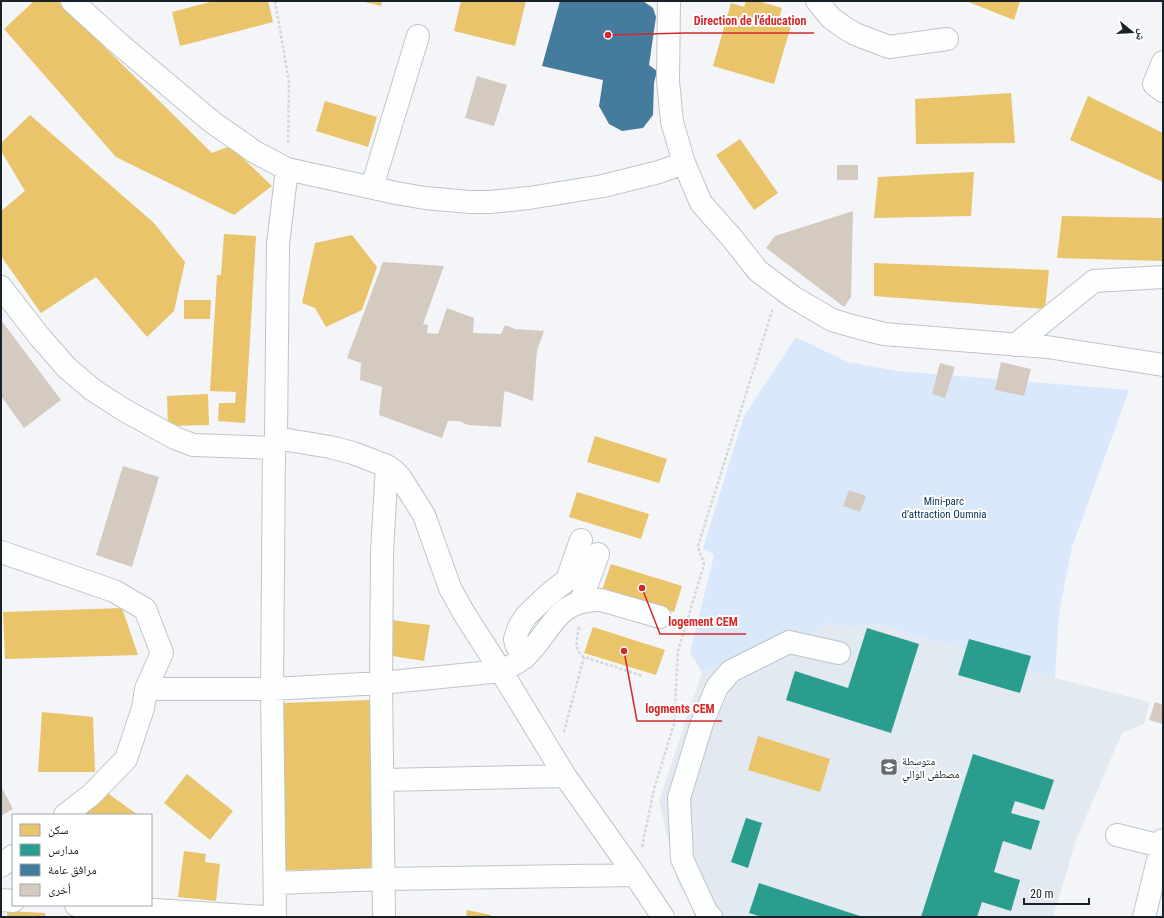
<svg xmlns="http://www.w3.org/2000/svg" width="1164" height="918" font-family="'Roboto Condensed','Noto Naskh Arabic',sans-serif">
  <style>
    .built { fill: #e2e9f1 }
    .green { fill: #d9e8fb }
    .homes { fill: #e9c46a }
    .schools { fill: #2a9d8f }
    .public { fill: #457b9d }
    .building { fill: #d5cabf }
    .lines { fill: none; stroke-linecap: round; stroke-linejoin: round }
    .minor-casing { stroke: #c0c4ca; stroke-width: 24 }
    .path { stroke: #d6d7d8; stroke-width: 2.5; stroke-dasharray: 3 2; stroke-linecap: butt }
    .minor { stroke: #fdfefe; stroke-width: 22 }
    .labels { text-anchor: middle; stroke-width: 4; stroke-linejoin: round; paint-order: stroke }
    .park-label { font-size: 11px; fill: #0f3760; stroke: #fff }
    .poi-label { font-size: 11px; fill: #192129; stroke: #fff; text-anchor: start }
    .leader { fill: none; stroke: #d62828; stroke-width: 1.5 }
    .callout-dot { fill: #d62828; stroke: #fff; stroke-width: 1.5 }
    .callout-label { font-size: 12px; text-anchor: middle; font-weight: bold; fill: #d62828; stroke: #fff; stroke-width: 4; stroke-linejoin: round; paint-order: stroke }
  </style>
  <rect width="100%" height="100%" fill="#f3f5f8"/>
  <path class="built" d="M827,623L851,628L878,624L1055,678L1150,702L1144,724L1122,733L1076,840L1053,917H703L679,885L659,801L702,672L794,634L808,637Z"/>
  <path class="green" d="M796,337L847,362L898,371L1129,390L1072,547L1059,613L1055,678L878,624L851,628L827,623L808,637L794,634L702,672L690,653L714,555L703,548L744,416Z"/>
  <path class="homes" d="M34,1H58L212,153L230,146L272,186L234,215L116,157L4,29Z
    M214,1H268L273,22L180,46L172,12Z
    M361,1H382L381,6Z
    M461,1H526L515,46L454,31Z
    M746,1H758L782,8L779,19L792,22L774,84L713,66L731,3L744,7Z
    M966,1H1020L1014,20Z
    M1011,93L1015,143L916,144L915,99Z
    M1088,96L1163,133V182L1070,140Z
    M325,101L377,117L368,147L316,131Z
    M30,115L154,223L185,262L174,311L147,337L96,277L41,313L1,256V211L25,191L1,151V143Z
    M740,139L778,193L754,210L716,155Z
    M974,172L971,216L874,218L878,177Z
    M1062,216L1163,218V261L1057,258Z
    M224,234L256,236L245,423L218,421L219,403H235L236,392L210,391L217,275H221Z
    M352,235L377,267L362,310L326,327L315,308L302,303L315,243Z
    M874,263L1049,270L1045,309L874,296Z
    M184,300H211L210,319H184Z
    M208,394L209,425L168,426L167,396Z
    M595,436L667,459L659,483L587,462Z
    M577,492L649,514L641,539L569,517Z
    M611,564L682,586L674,612L602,590Z
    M122,608L138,655L5,659L3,612Z
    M391,620L430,625L424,661L386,655Z
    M593,627L665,650L656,675L584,653Z
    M371,700V869L285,870L283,703Z
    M42,712L93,717L95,772H38Z
    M758,736L830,759L820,792L748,770Z
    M187,774L233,811L210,840L164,803Z
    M103,790L138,815H73L78,808L86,813Z
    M184,851L206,854L205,862L220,864L216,901L178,897Z
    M467,910L491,915V917H466Z
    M7,911L45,913V917H7Z"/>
  <path class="schools" d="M867,628L919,644L891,733L786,700L795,671L848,688Z
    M969,639L1031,656L1020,693L958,675Z
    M973,754L1054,780L1044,810L1015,801L1011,813L1040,821L1031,850L1003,841L994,872L1020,880L1011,911L982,902L977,917H921Z
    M746,818L762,823L748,868L731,862Z
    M759,883L863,917H762L749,913Z"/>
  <path class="public" d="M560,1H643L653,8L656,17L649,65L657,71L654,83L653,115L643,128L622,131L609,124L599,106L603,80L542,66Z"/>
  <path class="building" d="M477,76L507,85L494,126L465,118Z
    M837,165H858V180H837Z
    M853,211L851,297L844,307L766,248L775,236Z
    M383,262L444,266L423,324L428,325L427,333L438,334L447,308L474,318L473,333L501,334L505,325L515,329L544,331L537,350L533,401L505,391L504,395L501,427L468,425L459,421H448L442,438L379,415L382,387L360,380L361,363L347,358Z
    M1,320L61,400L24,428L1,396Z
    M1001,362L1031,369L1024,396L995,390Z
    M940,363L955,367L945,398L932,394Z
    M123,466L159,477L132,567L96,555Z
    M849,490L866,496L860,512L843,506Z
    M1155,702L1163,705V724L1149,720Z
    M1,786L13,809L1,816Z"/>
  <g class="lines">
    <defs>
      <path id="minor" d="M72,1L117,42L212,122L255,152L287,169L396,193L425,198L470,202H490L529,198L603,186L659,172L684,163
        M669,1L668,81L672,122L684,163L701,203L732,238L758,271L793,297L832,320L856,327L884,334L1047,347L1163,365
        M817,1L831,18L845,28L855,34L889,47L947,39
        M1163,62L1154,84L1163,91
        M372,187L418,36
        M1,287L39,336L67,368L93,390L124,410L175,438L193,445L274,448
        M1015,345L1094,281L1163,277
        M276,438L330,447L353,453L387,466L394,471L400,477L424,515L450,588L465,615L501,671L565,776L635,875L663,917
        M1,552L114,591L145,609L162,653L146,689L143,708L126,759L91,795L65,815
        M581,601L598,554
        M524,658L516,644L515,639L519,627L526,616L548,595L567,580L581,540
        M146,689H272L381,683L501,671C509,667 518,663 525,657C553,630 555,599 601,600L660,617
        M383,780L565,776
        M1117,835L1161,846
        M1,866L13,856
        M275,883L384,879L635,875
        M1,900L13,901
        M76,905L265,917
        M275,917L272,692L274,448L276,438L278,244L287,169
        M384,917L381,683L382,552L387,466
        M711,917L707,913L682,859L679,798L702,723L717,687L731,671L789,642L839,653
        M1144,917L1163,840"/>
    </defs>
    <use href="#minor" class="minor-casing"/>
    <path class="path" d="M275,1L289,82L288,144
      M579,627C577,639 573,650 584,657L643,676
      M564,732L584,657
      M642,847L654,789L674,724L678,651L704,565C703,558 699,553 698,546L773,308"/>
    <use href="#minor" class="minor"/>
  </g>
  <defs>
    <symbol id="school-square" viewBox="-11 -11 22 22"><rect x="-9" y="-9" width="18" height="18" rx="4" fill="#656b71" stroke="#fff"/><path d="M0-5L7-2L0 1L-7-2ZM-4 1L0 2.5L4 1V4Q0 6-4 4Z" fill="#fff"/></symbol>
  </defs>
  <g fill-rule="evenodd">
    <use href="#school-square" x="879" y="757" width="20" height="20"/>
  </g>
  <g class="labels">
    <g class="park-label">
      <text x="944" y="505">Mini-parc<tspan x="944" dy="13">d’attraction Oumnia</tspan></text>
    </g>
    <g class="poi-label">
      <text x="902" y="765">متوسطة<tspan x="902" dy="13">مصطفى الوالي</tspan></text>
    </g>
  </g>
  <path class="leader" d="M608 35L686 33H814M642 588L660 634H746M624 651L637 721H722"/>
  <g class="callout-dot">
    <circle cx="608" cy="35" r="4"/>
    <circle cx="642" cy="588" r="4"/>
    <circle cx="624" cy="651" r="4"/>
  </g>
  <g class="callout-label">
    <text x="750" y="25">Direction de l'éducation</text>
    <text x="703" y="626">logement CEM</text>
    <text x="680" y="713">logments CEM</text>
  </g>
  <rect width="1164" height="918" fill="none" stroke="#192129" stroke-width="4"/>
  <rect x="12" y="814" width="140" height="92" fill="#ffffff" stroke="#a3a6a9"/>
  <rect x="20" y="824" width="20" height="12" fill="#e9c46a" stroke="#a3a6a9"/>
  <text x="48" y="834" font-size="12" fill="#192129">سكن</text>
  <rect x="20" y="844" width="20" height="12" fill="#2a9d8f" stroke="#a3a6a9"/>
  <text x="48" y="854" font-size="12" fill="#192129">مدارس</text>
  <rect x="20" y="864" width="20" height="12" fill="#457b9d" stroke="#a3a6a9"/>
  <text x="48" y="874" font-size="12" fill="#192129">مرافق عامة</text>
  <rect x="20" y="884" width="20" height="12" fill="#d5cabf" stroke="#a3a6a9"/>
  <text x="48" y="894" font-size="12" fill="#192129">أخرى</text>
  <g transform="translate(1132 32) rotate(108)" stroke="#ffffff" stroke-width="3" paint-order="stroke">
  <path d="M0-3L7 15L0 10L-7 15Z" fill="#192129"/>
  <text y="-6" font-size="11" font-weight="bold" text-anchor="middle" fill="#192129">ش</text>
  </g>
  <path d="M1024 898v6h65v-6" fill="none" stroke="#192129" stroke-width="2"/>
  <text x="1030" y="898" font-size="12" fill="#192129" stroke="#ffffff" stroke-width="3" paint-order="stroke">20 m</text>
</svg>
